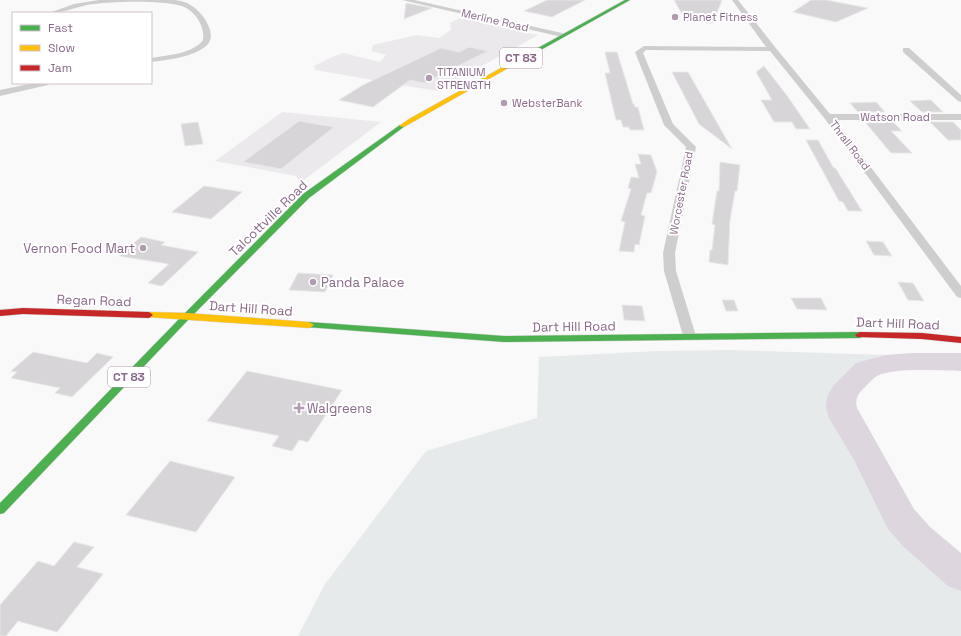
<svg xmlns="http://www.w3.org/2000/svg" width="961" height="636" font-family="'Space Grotesk',sans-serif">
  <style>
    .built { fill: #ebe9ec }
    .green { fill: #e6eaeb }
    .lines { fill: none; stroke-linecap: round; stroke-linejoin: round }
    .river { fill: #ddd6df; fill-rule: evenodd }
    .building { fill: #d7d5d7; stroke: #e8e8e8 }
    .fast-casing { stroke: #d7d5d7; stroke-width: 1 }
    .slow-casing { stroke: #d7d5d7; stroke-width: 1 }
    .jam-casing { stroke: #d7d5d7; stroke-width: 1 }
    .street { fill: #cfcecf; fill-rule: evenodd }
    .fast { fill: #4caf50; fill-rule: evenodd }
    .slow { fill: #ffc107; fill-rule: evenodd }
    .jam { fill: #c62828; fill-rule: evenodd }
    .poi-dot { fill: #b09bb0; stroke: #fff; stroke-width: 1.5 }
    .labels { text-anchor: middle; stroke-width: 4; stroke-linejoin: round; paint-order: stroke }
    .far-poi-label { font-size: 11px; fill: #886988; stroke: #fff; text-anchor: start }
    .far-street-label { font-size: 11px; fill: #886988; stroke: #fff }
    .shield { fill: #fff; stroke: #ac96ac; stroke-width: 1 }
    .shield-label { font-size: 12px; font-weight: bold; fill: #886988 }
    .street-label { font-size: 13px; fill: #886988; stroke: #fff }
    .poi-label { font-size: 13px; fill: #886988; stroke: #fff; text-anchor: start }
  </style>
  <rect width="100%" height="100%" fill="#f9f9f9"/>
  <path class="built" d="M460,18L538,35L437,91L315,70L314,66L328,59L343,53L380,62L386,55L371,51L373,45L417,35L439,38L451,30L450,23Z
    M282,112L381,122L304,180L298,179L296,176L215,161Z"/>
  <path class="green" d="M730,350L887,355L961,359V362C937,362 886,359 866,370C860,374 855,380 850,385C839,396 838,404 845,418L870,459L901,519L917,537L961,575V636H298L325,584L426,451L537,418L539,357L658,351Z"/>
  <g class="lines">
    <path class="river" d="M912,353H961V371C940,371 895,367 877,376C872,379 867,385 863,389C857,395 855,400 857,408L914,509L930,527L961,553V591L948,586L904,547L888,529L854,460L829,418L826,408L827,397L833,386L856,363L886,355Z"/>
  </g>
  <path class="building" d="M547,0H585L552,17L524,11Z
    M674,0H722L713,23L686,21Z
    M811,0H826L868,8L836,22L793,12Z
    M406,3L432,8L404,19Z
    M469,47L488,51L424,83L410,80L373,107L339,100L363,85L441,48L459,52Z
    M605,52H617L633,104H634L635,107H638L644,130H630L629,127H623L621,120H616L605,73H610Z
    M764,66L788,97L810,129H796L792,122H774L761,100H772L756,72Z
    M672,72H688L732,149L699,124Z
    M931,100L943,112H922L910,101Z
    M876,102L885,112H858L850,103Z
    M299,121L334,127L281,169L243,162Z
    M198,122L203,144L185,146L181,124Z
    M865,122H893L902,131H891L912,153H891Z
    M930,122H953L961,130V140H948Z
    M806,140H818L833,167L836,169L862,211H848L843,202L839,201Z
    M638,154L651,155L657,172L651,193H647L641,215L645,216L639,245L635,244L634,252L619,251L625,222L621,221L631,189L628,188L631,177L639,178L635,164H641Z
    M720,162L740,165L737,191H735L730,220L728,265L709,262L710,250H712L715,225L712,224L717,191H719Z
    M204,186L242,192L211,219L172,212Z
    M141,237L165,242L161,245L198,252L162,286L148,283L169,264L119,256Z
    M866,241L883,242L892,256L874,255Z
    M298,273L333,275L325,292L289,290Z
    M898,282L913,283L924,301L908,300Z
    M791,298H821L827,310L797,309Z
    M722,300H734L738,311H726Z
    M622,305L642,306L645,321L624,320Z
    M33,352L87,363L97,353L113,357L72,397L55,393L60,388L11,378L17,372L11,371Z
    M247,371L342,390L308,442L299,440L292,451L272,446L279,436L207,421Z
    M170,461L235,477L196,532L126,515Z
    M74,542L94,547L77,567L103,574L57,632L18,621L6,636H0V605L38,561L54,566Z"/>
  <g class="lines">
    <defs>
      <path id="fast" d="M625,0H630L523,60L518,59Z
        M400,125L405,126L309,198L190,318L4,513L0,514V503L184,314L303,194Z
        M309,322L504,336L860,332L865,335L860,338L504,342L306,327L304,325L306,323Z"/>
      <path id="slow" d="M519,58L524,59L404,127L399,126L409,119Z
        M149,312L187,313L309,322L314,325L309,328L146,317L145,315Z"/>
      <path id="jam" d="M23,308L149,312L153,315L149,318L23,314L0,316V310Z
        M860,332L922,333L961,337V343L922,339L857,337L855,335Z"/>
    </defs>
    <use href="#fast" class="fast-casing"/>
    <use href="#slow" class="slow-casing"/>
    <use href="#jam" class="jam-casing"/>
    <path class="street" d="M99,0H175C181,1 187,2 192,6C203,13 218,34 207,45C195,57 167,60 151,62V58C167,55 193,54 203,40C205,26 195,11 182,6C160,0 111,1 87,5C74,8 62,13 49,13L74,4Z
      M402,0H414L562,33L566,35L562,37Z
      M732,0H738L775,47L830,114H961V120H835L961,286V298L957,297L825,119L770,51L646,50L643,53L673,124L696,147L675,253L676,271L696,336L694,339H684L664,271L663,253L686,147L664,125L635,52L644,46L766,47Z
      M903,48H909L961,95V102L958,101L903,52Z
      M34,83H49L48,85L0,96V90Z"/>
    <use href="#fast" class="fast"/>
    <use href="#slow" class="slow"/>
    <use href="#jam" class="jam"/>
  </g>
  <g class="poi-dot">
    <circle cx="675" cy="17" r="4"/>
    <circle cx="429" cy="78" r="4"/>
    <circle cx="504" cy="103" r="4"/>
    <circle cx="143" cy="248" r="4"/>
    <circle cx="313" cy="282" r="4"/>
    <path d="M297 402h4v4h4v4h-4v4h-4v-4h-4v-4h4z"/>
  </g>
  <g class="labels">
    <g class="far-poi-label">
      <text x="683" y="21">Planet Fitness</text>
      <text x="437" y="76">TITANIUM<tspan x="437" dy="13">STRENGTH</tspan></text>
      <text x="512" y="107">WebsterBank</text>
    </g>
    <g class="far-street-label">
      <text transform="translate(495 20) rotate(13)" y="4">Merline Road</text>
      <text x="895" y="121">Watson Road</text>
      <text transform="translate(850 145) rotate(53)" y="4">Thrall Road</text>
      <text transform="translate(681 193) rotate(-79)" y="4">Worcester Road</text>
    </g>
    <g class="shield">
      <rect x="500" y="48" width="42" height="20" rx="3"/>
      <rect x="108" y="367" width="42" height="20" rx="3"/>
    </g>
    <g class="shield-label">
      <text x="521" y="62">CT 83</text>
      <text x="129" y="381">CT 83</text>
    </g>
    <g class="street-label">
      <text transform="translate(268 218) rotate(-44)" y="5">Talcottville Road</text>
      <text transform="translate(94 300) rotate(2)" y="5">Regan Road</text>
      <text transform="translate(251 308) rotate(4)" y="5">Dart Hill Road</text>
      <text transform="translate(898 323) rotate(2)" y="5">Dart Hill Road</text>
      <text transform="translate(574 326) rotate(-1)" y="5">Dart Hill Road</text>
    </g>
    <g class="poi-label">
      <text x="135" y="253" text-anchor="end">Vernon Food Mart</text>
      <text x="321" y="287">Panda Palace</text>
      <text x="307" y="413">Walgreens</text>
    </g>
  </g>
  <rect x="12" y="12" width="140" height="72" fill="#ffffff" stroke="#cfc3cf"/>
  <rect x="20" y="25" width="20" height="6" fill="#4caf50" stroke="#cfc3cf"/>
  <text x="48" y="32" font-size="12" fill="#886988">Fast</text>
  <rect x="20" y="45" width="20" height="6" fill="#ffc107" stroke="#cfc3cf"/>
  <text x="48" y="52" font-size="12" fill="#886988">Slow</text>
  <rect x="20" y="65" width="20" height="6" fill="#c62828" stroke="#cfc3cf"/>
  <text x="48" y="72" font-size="12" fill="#886988">Jam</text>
</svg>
